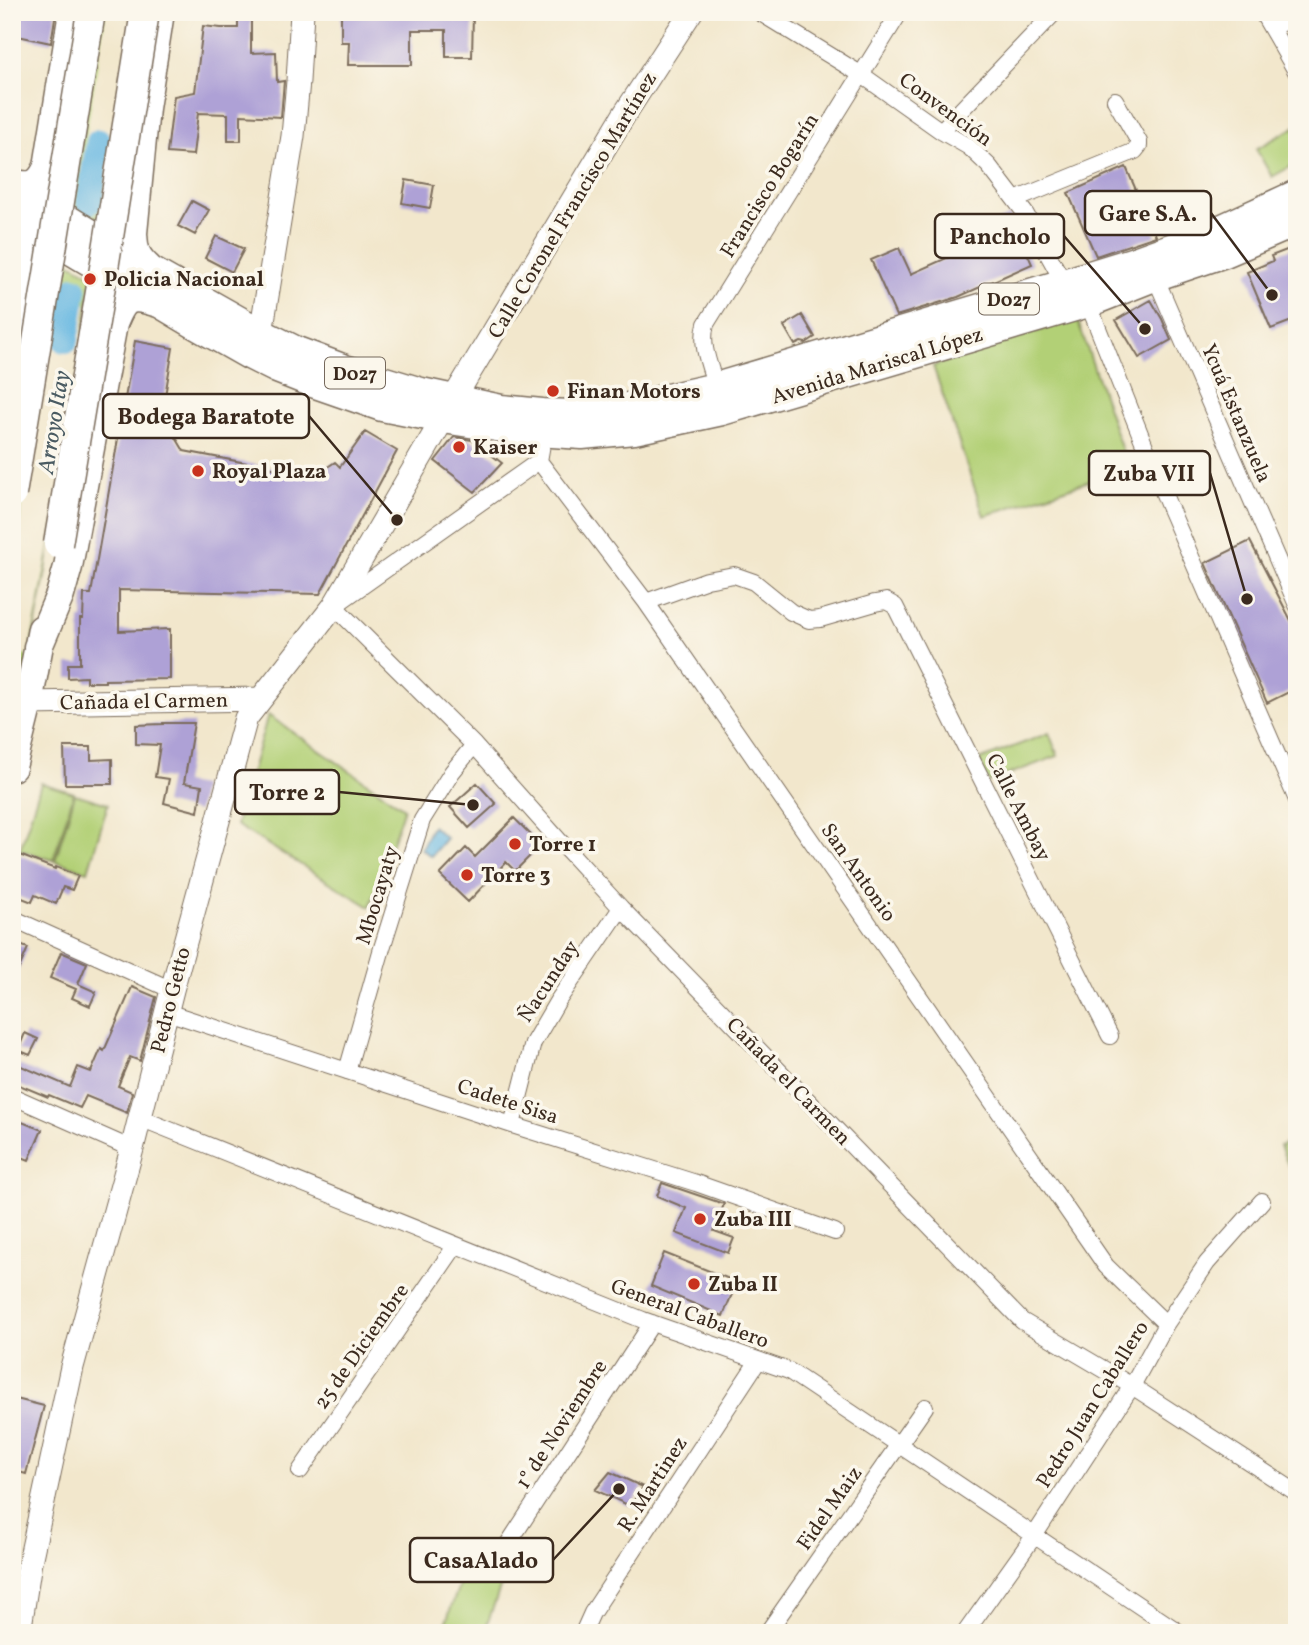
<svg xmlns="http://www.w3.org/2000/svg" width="1309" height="1645" font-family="Vollkorn,serif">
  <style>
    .green { fill: #b2d076; stroke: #767d4a; stroke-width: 2 }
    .water { fill: #66b7e1; stroke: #507080; stroke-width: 2 }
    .pier { fill: #f2e7cc }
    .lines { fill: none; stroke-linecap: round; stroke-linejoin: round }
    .river { stroke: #66b7e1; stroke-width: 26 }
    .building { fill: #aea1d6 }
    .street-casing { stroke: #7b6c5b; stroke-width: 18 }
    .secondary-casing { stroke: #7b6c5b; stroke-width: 25 }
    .highway-casing { stroke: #7b6c5b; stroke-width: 31 }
    .street { stroke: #fff; stroke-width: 16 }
    .secondary { stroke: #fff; stroke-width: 23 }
    .highway { stroke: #fff; stroke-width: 28 }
    .highway-bridge-casing { stroke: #7b6c5b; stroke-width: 31; stroke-linecap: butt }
    .highway-bridge { stroke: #fff; stroke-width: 28 }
    .poi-dot { fill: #c8321e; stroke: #fbf7ec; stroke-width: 2.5 }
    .labels { text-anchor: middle; stroke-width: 7; stroke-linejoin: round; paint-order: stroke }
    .shield { fill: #fbf7ec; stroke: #75685c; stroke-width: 2 }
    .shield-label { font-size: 19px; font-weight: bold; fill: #3b2a1e }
    .street-label { font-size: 21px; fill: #3b2a1e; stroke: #fbf7ec }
    .poi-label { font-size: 21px; font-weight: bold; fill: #3b2a1e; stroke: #fbf7ec; text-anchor: start }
    .water-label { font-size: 23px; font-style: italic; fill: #4a5b62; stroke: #fbf7ec }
    .leader { fill: none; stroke: #3b2a1e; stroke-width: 2.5 }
    .callout-dot { fill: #3b2a1e; stroke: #fbf7ec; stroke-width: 2.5 }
    .callout { fill: #fbf7ec; stroke: #3b2a1e; stroke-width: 2.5 }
    .callout-label { font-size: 23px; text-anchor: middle; font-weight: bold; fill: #3b2a1e }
  </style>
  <rect width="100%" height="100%" fill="#fbf7ec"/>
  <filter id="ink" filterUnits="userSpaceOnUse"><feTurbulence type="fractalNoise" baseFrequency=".0143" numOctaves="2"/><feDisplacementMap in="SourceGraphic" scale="14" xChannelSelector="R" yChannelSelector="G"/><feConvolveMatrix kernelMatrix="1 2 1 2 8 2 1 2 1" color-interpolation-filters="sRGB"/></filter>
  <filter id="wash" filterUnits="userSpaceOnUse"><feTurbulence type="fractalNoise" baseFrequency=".00686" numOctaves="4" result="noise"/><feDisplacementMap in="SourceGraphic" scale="28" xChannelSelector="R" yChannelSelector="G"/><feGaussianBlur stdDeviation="1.57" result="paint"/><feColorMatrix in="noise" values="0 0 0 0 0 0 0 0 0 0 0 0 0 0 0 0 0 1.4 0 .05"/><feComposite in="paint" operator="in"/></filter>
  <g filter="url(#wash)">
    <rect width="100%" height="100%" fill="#f2e7cc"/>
    <path class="green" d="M102,12H128L99,229L70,210Z
      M1297,126V163L1272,177L1256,149Z
      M62,258L93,276L46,570L21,699L12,582V544Z
      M1077,318L1128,468L984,516L933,366Z
      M268,715L404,808L370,907L236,825Z
      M1049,733L1058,756L988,782L979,760Z
      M41,783L74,793L53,860L20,850Z
      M75,794L108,804L88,871L55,861Z
      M1297,1138V1185L1280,1146Z
      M465,1569L502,1582L484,1633H442Z"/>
    <path class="water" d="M432,826L446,838L431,856L421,849Z"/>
    <path class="pier" d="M106,12H131L104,185L102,186L82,176L80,173Z
      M57,299L87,304L61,483L28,656L12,652V570Z"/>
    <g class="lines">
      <path class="river" d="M89,202L99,142
        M66,340L74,289"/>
    </g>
    <g id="blocks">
      <path class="building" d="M17,12H56L51,43L13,35Z
        M238,12H251V53L276,52L277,82L284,81L281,117L241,115V141H228V114L198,113L193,155L167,153L174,96L195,92L203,26L221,28H238Z
        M341,12H463V14H473L472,57H446V30H412V65H348L349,42H341Z
        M1126,167L1156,236L1096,256L1068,193Z
        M406,180L434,185L430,208L402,203Z
        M192,201L209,210L195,235L178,226Z
        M1010,215L1032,264L958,297L896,316L871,260L899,248L911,274L949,257L944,245Z
        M216,236L244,249L232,272L205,258Z
        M1297,246V319L1271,329L1247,272L1273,261L1271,256Z
        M1151,300L1162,319L1171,340L1139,358L1116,320Z
        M802,315L815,337L806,343L801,342L795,345L784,326Z
        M135,341L173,348L162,414L184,451L314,476L335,462L340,467L365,432L397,451L320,594L119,590V631L170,629V679L105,680V682H86V677L68,678V664H80V619H83L84,594H91Z
        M454,437L472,440L502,463L475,492L435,461Z
        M1250,541L1297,632V688L1267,703L1205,563Z
        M163,723H194L184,783L202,786L198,812L164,803L169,779L155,777L160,745L136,744V725L163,724Z
        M64,747H91V760L112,759V784H65Z
        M477,783L496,804L469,828L450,807Z
        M514,818L541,845L515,871L506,862L468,902L440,875L466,848L475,857Z
        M12,852L55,869L56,867L78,876L72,890L63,887L56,904L35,895L32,902L12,894Z
        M12,942L28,948L12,984Z
        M61,952L87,963L78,984L96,992L90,1006L72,998L76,989L50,978Z
        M132,987L156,997L140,1061L130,1057L118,1086L132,1092L127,1113L86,1096L80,1108L49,1095L48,1097L12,1082L19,1065L70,1087L78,1067L91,1072L101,1049L104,1051Z
        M25,1033L38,1039L30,1055L18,1050Z
        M12,1118L42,1130L29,1160L12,1153Z
        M662,1183L724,1204L714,1231L734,1238L728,1253L676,1233L686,1208L657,1196Z
        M664,1253L737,1282L723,1316L651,1286Z
        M12,1398L44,1406L26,1474L12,1470Z
        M610,1472L643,1487L630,1506L595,1490Z"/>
    </g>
  </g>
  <g filter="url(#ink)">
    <use href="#blocks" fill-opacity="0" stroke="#7b6c5b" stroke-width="2"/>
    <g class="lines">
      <defs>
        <path id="street" d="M759,12L862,75L941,131L969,147L989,166L1025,213L1064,283
          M1262,12L1297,73
          M1272,28L1297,14
          M941,131L1055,12
          M1015,200L1135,151L1139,146V142L1115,100
          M1154,277L1160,288L1297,605
          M1088,303L1168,504L1297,800
          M716,387C710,366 700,345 706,324L900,12
          M544,433L539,461L646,602L1106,1266L1166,1324
          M539,461L334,606L474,745L564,846L621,908L1022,1321L1132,1386L1297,1493
          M646,602L707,580L734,575L754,582L791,612L809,620L820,619L875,603L886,601L895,606L1110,1036
          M12,918L172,990
          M167,1012L512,1125L696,1183L835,1232
          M347,1071L382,948L422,820L452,772L474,745
          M12,1096L132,1149
          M140,1118L643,1320L789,1371L1180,1633
          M512,1125L533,1043L557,1002L621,908
          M300,1471L456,1245
          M506,1547L652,1323
          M583,1633L592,1613L758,1361
          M767,1633L925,1407
          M965,1633L1034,1536L1132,1386L1166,1324L1207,1263L1262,1201"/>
        <path id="secondary" d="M261,333L293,136L298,81L302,12
          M454,398L624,115L691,12
          M28,703L260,699
          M19,1633L30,1562L72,1367L132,1149L172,990L246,718L334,606L443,419"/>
        <path id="highway" d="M12,183C32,188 39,186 48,167L73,12
          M12,185L153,272L261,333L297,351L345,369L421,392L501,409L542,413L574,414L610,411L716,387L1064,283L1132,262L1212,233L1297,194
          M12,215L196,325L249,355L277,369L310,382L382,407L443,419L523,431L582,435L634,430L722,411L1088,303L1154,277L1225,253L1297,222
          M12,228L27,262V276L23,311L12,374
          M148,268C135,256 134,251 133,233L145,108L160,12
          M38,647L60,595L68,567L113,324C124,297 129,294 158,303
          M12,767L28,703L42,629"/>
      </defs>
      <use href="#street" class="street-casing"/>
      <use href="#secondary" class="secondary-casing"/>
      <use href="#highway" class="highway-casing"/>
      <use href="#street" class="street"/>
      <use href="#secondary" class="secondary"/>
      <use href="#highway" class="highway"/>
      <defs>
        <path id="highway-bridge" d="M12,494L91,12
          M58,544L105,262L145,12"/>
      </defs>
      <use href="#highway-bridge" class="highway-bridge-casing"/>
      <use href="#highway-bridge" class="highway-bridge"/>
    </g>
  </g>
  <g class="poi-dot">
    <circle cx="90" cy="279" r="7"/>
    <circle cx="553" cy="391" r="7"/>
    <circle cx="459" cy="447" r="7"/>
    <circle cx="198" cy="471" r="7"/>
    <circle cx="515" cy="844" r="7"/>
    <circle cx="467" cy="875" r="7"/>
    <circle cx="700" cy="1219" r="7"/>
    <circle cx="694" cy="1284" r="7"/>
  </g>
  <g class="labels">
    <g class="shield">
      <rect x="979" y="283.5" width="60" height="31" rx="5"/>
      <rect x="325" y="357.5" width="60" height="31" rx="5"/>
    </g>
    <g class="shield-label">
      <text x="1009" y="306">D027</text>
      <text x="355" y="380">D027</text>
    </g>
    <g class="street-label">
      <text transform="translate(946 109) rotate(36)" y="7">Convención</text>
      <text transform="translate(769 185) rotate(-58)" y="7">Francisco Bogarín</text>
      <text transform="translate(572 205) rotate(-59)" y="7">Calle Coronel Francisco Martínez</text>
      <text transform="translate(877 365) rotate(-17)" y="7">Avenida Mariscal López</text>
      <text transform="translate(1237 413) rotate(67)" y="7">Ycuá Estanzuela</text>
      <text transform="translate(144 701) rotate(-1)" y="7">Cañada el Carmen</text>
      <text transform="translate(1019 807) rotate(63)" y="7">Calle Ambay</text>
      <text transform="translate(859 872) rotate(55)" y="7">San Antonio</text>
      <text transform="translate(377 895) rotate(-73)" y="7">Mbocayaty</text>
      <text transform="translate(548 981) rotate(-57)" y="7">Ñacunday</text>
      <text transform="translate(170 1000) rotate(-76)" y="7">Pedro Getto</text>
      <text transform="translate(789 1081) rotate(46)" y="7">Cañada el Carmen</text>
      <text transform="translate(508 1101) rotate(18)" y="7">Cadete Sisa</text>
      <text transform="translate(690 1313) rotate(20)" y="7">General Caballero</text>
      <text transform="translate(361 1346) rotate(-55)" y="7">25 de Diciembre</text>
      <text transform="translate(1092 1404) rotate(-58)" y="7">Pedro Juan Caballero</text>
      <text transform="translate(561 1424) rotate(-57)" y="7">1° de Noviembre</text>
      <text transform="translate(652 1484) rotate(-57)" y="7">R. Martinez</text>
      <text transform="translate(829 1508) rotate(-55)" y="7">Fidel Maiz</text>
    </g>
    <g class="poi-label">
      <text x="104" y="286">Policia Nacional</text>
      <text x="567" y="398">Finan Motors</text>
      <text x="473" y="454">Kaiser</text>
      <text x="212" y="478">Royal Plaza</text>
      <text x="529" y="851">Torre 1</text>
      <text x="481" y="882">Torre 3</text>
      <text x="714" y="1226">Zuba III</text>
      <text x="708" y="1291">Zuba II</text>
    </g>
    <g class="water-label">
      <text transform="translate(53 422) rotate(-81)" y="8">Arroyo Itay</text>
    </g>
  </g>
  <path class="leader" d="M1272 295L1211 213M1145 329L1064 236M397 520L309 416M1247 599L1210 473M473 805L339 792M619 1489L553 1560"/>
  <g class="callout-dot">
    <circle cx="1272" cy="295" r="7"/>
    <circle cx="1145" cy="329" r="7"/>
    <circle cx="397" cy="520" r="7"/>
    <circle cx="1247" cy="599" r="7"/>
    <circle cx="473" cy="805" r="7"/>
    <circle cx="619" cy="1489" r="7"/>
  </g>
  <g class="callout">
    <rect x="1085" y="191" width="126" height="44" rx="7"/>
    <rect x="935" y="214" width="129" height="44" rx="7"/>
    <rect x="103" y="394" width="206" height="44" rx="7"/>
    <rect x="1089" y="451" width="121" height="44" rx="7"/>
    <rect x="235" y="770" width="104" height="44" rx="7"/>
    <rect x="410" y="1538" width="143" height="44" rx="7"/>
  </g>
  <g class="callout-label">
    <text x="1148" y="221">Gare S.A.</text>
    <text x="1000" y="244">Pancholo</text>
    <text x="206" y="424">Bodega Baratote</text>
    <text x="1149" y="481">Zuba VII</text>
    <text x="287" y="800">Torre 2</text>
    <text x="481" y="1568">CasaAlado</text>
  </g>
  <rect width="1309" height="1645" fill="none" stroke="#fbf7ec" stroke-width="42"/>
</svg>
